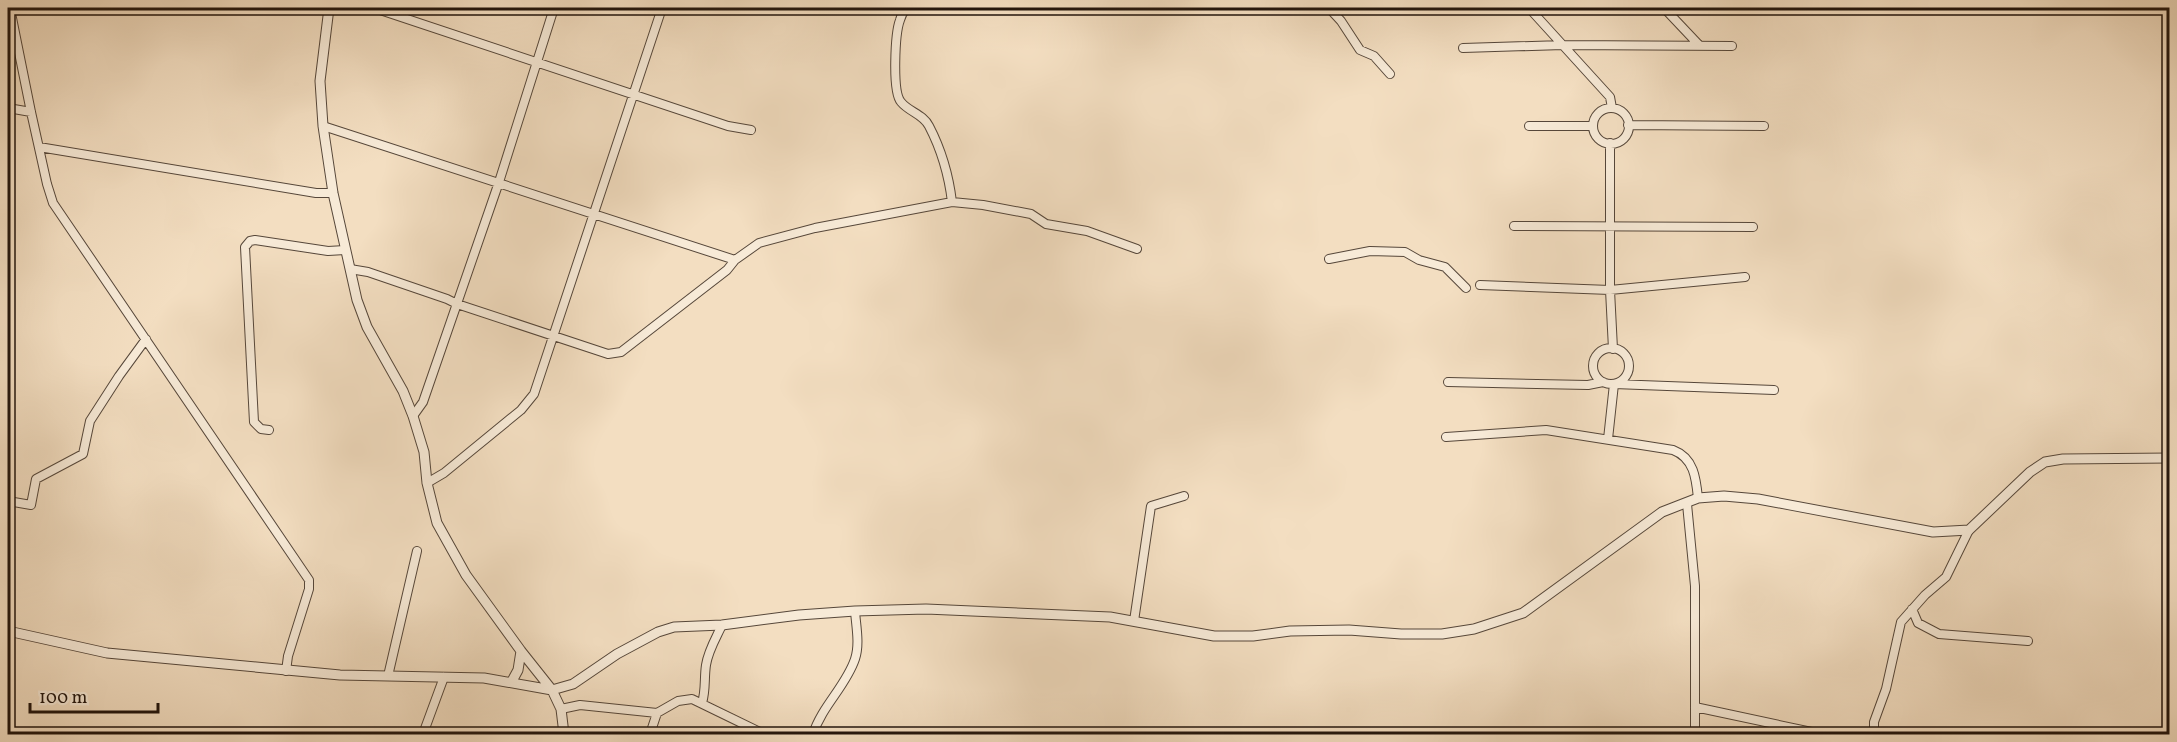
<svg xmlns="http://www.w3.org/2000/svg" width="2177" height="742" font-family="Vollkorn,serif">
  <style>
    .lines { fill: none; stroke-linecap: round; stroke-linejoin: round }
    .minor-casing { stroke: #56473a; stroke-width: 10 }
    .tertiary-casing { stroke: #56473a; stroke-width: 11 }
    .minor { stroke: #f7ead7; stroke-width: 8 }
    .tertiary { stroke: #f7ead7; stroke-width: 9 }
  </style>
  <rect width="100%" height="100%" fill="#f3dec1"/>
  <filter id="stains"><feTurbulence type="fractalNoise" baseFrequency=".00333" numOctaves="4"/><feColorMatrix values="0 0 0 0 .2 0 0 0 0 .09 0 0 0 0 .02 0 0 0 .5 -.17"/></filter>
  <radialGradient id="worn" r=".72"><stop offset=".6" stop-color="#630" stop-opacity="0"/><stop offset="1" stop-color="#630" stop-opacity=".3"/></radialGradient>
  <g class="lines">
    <defs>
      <path id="minor" d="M10,8L31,112L47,184L53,203L309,580V589L288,656L286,671
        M374,8L728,126L751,130
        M907,8C904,11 901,16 900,20C895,33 892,92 901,102C909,112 923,114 929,126C941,149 949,177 952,202
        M1329,8L1341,21L1360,50L1374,56L1390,74
        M1529,8L1610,97L1612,108
        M1664,8L1699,45
        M1463,48L1563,45L1732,46
        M8,108L31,112
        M1593 126a18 18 0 1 1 36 0a18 18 0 1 1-36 0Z
        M1628,125L1764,126
        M323,126L735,260
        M1529,126H1592
        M1610,143V290L1613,349
        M39,147L316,193H333
        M1514,226L1753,227
        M1329,259L1370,251L1405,252L1419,260L1445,267L1466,288
        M350,269L368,272L447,299L457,304L608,354L621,352L727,270L735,260L759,243L815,228L952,202L983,205L1031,214L1046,224L1087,231L1137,249
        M1480,285L1610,290L1745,277
        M1593 366a18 18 0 1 1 36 0a18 18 0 1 1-36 0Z
        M1448,382L1588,385L1603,382
        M413,416L423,402L499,182L554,8
        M269,430L261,429L254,422L245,247L250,241L255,240L328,251L345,250
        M1446,437L1546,430L1673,450C1694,458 1696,478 1698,498
        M1608,439L1614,384L1774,390
        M427,483L444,473L521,410L534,394L662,8
        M8,501L31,505L36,479L83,454L90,421L119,376L146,339
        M1687,504L1695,586V734
        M1912,609L1918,623L1939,634L2028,641
        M1134,621L1151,506L1184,496
        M388,676L417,551
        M702,703C706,690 704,678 706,665C708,651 716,638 722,625
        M1695,707L1821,734
        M561,709L580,705L657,713L678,701L692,699L764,734
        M423,734L444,677
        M650,734L657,713
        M813,734C822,706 846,686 855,659C860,644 856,626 855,611
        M1874,734V722L1886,689L1901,622L1925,595L1946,577L1969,530"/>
      <path id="tertiary" d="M329,8L320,81L323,126L333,193L357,300L367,327L403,391L413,416L424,452L427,483L437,523L466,575L521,651L552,690L561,709L564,734
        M8,631L107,653L340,675L484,678L552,690L573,684L617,654L658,632L674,627L722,625L799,615L855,611L926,609L1110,617L1214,636H1253L1290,631L1349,630L1401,634H1442L1474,629L1523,613L1662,512L1698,498L1724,496L1758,499L1933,532L1969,530L2030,472L2045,462L2063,459L2170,458
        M512,681L518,670L521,651"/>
    </defs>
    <use href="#minor" class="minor-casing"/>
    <use href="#tertiary" class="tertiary-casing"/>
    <use href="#minor" class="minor"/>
    <use href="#tertiary" class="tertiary"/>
  </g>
  <rect width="2177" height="742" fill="none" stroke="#f3dec1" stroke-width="30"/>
  <rect x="9" y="9" width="2159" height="724" fill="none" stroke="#22150d" stroke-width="3"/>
  <rect x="15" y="15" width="2147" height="712" fill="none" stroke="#22150d" stroke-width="1.5"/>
  <path d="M30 703v9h128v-9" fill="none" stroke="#22150d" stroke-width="3"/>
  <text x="39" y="703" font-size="18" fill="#22150d" stroke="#f7ead7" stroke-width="4.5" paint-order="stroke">100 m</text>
  <rect width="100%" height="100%" filter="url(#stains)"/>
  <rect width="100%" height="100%" fill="url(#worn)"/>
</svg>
